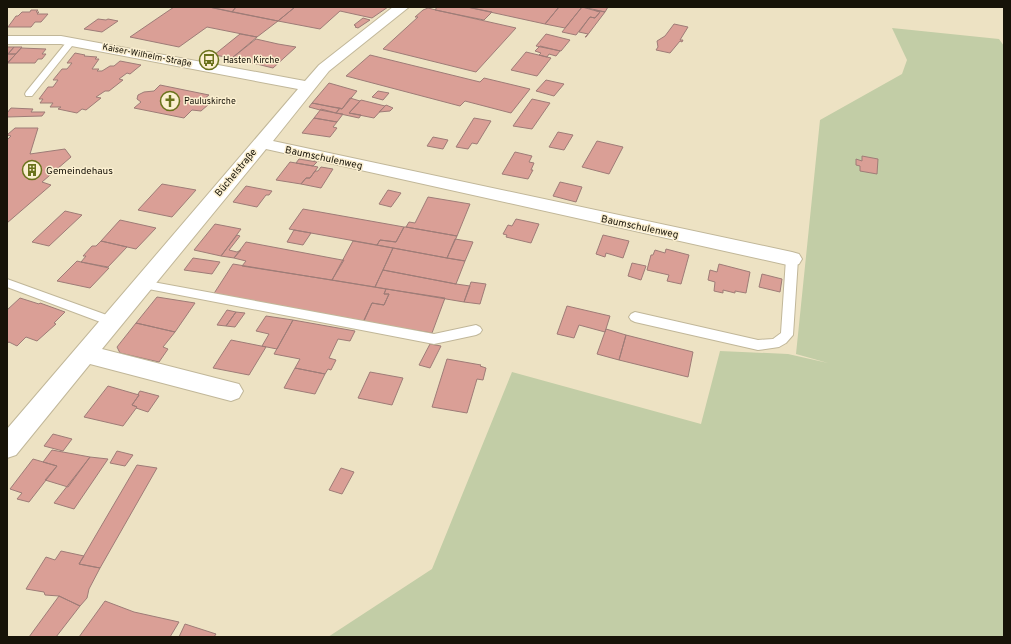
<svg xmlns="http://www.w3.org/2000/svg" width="1011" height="644" font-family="Overpass,sans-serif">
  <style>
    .green { fill: #c2cda6 }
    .building { fill: #da9f96; stroke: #9e7c77 }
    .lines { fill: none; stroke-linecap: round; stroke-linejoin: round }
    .service-casing { stroke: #c1b799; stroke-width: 2 }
    .minor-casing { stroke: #c1b799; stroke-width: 2 }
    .service { fill: #fff; fill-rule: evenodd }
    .minor { fill: #fff; fill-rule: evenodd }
    .labels { text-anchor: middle; stroke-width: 3; stroke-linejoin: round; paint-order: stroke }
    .far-street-label { font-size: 9px; fill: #171308; stroke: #fbefd0 }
    .far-poi-label { font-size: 9px; fill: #171308; stroke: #fbefd0; text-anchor: start }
    .street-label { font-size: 10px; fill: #171308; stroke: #fbefd0 }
    .poi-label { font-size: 10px; fill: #171308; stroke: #fbefd0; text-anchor: start }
  </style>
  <rect width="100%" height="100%" fill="#ede2c3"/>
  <path class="green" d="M892,28L999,39L1004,46V637H328L432,569L512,372L701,424L720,351L788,354L828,363L796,354L820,120L902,74L907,60Z"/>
  <path class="building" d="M174,7H209L278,21L257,37L207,27L179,47L130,37Z
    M209,7H236L232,12Z
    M236,7H295L278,21L232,12Z
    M295,7H388L372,18L340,11L320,29L278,21Z
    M437,7H467L492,12L484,20L435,10Z
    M467,7H559L545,24Z
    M559,7H582L565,28L545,24Z
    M582,7L600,12L595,18L590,17L576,35L562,32Z
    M583,7H608L605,12Z
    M428,8L436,10L516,28L476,72L383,49L418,17H415L423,10Z
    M31,10H38L36,12H39L37,14H48L41,22H35L31,27H8L16,16H18L22,12H30Z
    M594,10L605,12L586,37H585L588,34L579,32L590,17L595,18L600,12Z
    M363,18L370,20L358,28L355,27L356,26L354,25Z
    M98,19L106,20L108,19L118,21L102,32L84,29Z
    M674,24L688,27L680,40H683L682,42L680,41L670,53L656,50L658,47L657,41L665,36Z
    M240,34L257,37L232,58L214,55Z
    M546,34L570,40L561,51L536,46Z
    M256,39L278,44L296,47L273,68L232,58Z
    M540,46L560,51L556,56L549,54L547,57L539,55L541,53L535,51Z
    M7,47H14L8,54H16L8,62H7Z
    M14,47H22L16,54H8Z
    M21,48L46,49L42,54H46L42,59H38L35,63H8Z
    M526,52L551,58L537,76L511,70Z
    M75,53L85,55L84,56L97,57L95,59H99L92,69H99L97,71H102L110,66H114L120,61L141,65L130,74L127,73L119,79L123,80L109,91H105L96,97L101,98L86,110L82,109L77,113L58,109L61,107H50L53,103H40L43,99H39L48,87H53L58,80H53L62,69H67L72,63H67Z
    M370,55L480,82L484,78L530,89L511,113L465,101L460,106L346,76Z
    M546,80L564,84L554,96L536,91Z
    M329,83L357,91L342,109L312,103Z
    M160,85L209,95L200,102L209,104L201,111L192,110L184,118L134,108L141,102L137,99L138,95L144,92L154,91Z
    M378,91L389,93L383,100L372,97Z
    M350,98L360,101L349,113L361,115L359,118L336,113L340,108L342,109Z
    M532,99L550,103L532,129L513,126Z
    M361,100L385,106L374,118L349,113Z
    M312,103L333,107L340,108L336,113L320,110L309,107Z
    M386,105L393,108L390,111L379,112Z
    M11,108L33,109L31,112H45L42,116L7,117V113Z
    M321,109L336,113L343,114L337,122L314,118Z
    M314,118L337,122L333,127L337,128L330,137L302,133Z
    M474,118L491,121L477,144L472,143L468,149L456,147Z
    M15,128H38L30,154L65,149L71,157L42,182L51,185L7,223V140L11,136L7,135Z
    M558,132L573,135L564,150L549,147Z
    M433,137L448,140L443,149L427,146Z
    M597,141L623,147L609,174L582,167Z
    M515,152L532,156L529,162L534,163L531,170H533L528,179L502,174Z
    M862,156L878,159L877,174L860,171V166L856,165V159L862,161Z
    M299,159L317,162L313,166L296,163Z
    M290,162L313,166L318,167L310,178H306L301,184L276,180Z
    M321,167L333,169L321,188L301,184L306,178H310L315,171H318Z
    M560,182L582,187L576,202L553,196Z
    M162,184L196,190L172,217L138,210Z
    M246,186L272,191L269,195H266L257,207L233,202Z
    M388,190L401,193L391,207L379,204Z
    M428,197L470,204L457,236L406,227L409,222L415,223Z
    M303,209L404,227L396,242L380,240L377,245L289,229Z
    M65,211L82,215L49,246L32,242Z
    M516,219L539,224L531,243L506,237L507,235L503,234L508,225L512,226Z
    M120,220L156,228L136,249L101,241Z
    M215,224L241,229L221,256L194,250Z
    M404,227H406L457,236L447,258L377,245L380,240L396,242Z
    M294,230L311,233L303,245L287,242Z
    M237,235L240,236L229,250L237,252L241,250L234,258L221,256Z
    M603,235L629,241L623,258L606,253L605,257L596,254Z
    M455,239L473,242L465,261L447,258Z
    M101,241L127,247L108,267L81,262L86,256H83L92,246H96Z
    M353,241L393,248L375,287L332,280Z
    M246,242L342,260H344L332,280L242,266L246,261L234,258Z
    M393,248L447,258L465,261L456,284L383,270Z
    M666,249L689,255L681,284L667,281L669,275L647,270L651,255H653L655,250L665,253Z
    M193,258L220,262L212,274L184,270Z
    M77,261L81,262L109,268L90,288L57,281Z
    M632,263L646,266L641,280L628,276Z
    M233,264L386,289L384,294H389L384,305L372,303L364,321L213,295Z
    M719,264L750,272L746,293L735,291V293L723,290V293L714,291L715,282L708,280L710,270L717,272Z
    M383,270L456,284L470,286L464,302L375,287Z
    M762,274L782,279L780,292L759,287Z
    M471,282L486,284L480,304L464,302Z
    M386,289L445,298L432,333L363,322L372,303L384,305L389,294H384Z
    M157,297L195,303L175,332L136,323Z
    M20,298L39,304L40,303L65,312L54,323L56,324L37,341L26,337L17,346L9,342L7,343V310Z
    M567,306L610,316L605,332L579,325L574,338L557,334Z
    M227,310L236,312L226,326L217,325Z
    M236,312L245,313L235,327L226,326Z
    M266,316L293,320L277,349L262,346L269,334L256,331Z
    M293,320L355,331L350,341L338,339L329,358L336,360L331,370L328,369L325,374L295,368L300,359L274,354Z
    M136,323L175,332L163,347L168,349L159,362L120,353L117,347Z
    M606,329L626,335L619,360L597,354Z
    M626,335L693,352L688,377L619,360Z
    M231,340L266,347L249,375L213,368Z
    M430,344L441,346L430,368L419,365Z
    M447,359L481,365L480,366L486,368L483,380L477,379L467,413L432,407Z
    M295,368L325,374L315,394L284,388Z
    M370,372L403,378L392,405L358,398Z
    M108,386L139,395L132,405L137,407L123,426L84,417Z
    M140,391L159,396L148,412L136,408L137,407L132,405L139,395L138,394Z
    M53,434L72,439L63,451L44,446Z
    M52,450L90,457L68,487L45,480L57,466L43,462Z
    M117,451L133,455L125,466L110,463Z
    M90,457L108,459L74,509L54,503Z
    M33,459L57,466L29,502L17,499L22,493L10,489Z
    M137,465L157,468L100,568L79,564Z
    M341,468L354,472L342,494L329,490Z
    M61,551L84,556L79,564L100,568L89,589L87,598L80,606L59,596L45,595L44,592L26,589L46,557L55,560Z
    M59,596L80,606L56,637H29Z
    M105,601L134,612L179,622L170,637H79Z
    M185,624L216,634L214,637H179Z"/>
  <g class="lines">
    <defs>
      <path id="service" d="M69,39H72L76,41L32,96H26L25,94L26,92Z
        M792,255L796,256L798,259L793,335L786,343L779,347L758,350L635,322L631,320L629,317L631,314L635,312L758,340L773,339L781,333L786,259L788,256Z
        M7,279L115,318L117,321L115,324L111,326L7,287Z
        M142,280L434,334L476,325L480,327L482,330L480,333L476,335L434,344L138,287L136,284L138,281Z"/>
      <path id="minor" d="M393,7H409L329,71L273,141L792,252L799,254L802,259L799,264L792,266L266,149L102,349L239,384L243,391L239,398L231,401L90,364L16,455L7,458V429L298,89L61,44H7V36H61L305,81L319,65Z"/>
    </defs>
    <use href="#service" class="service-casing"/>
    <use href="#minor" class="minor-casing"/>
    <use href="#service" class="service"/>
    <use href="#minor" class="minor"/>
  </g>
  <defs>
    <symbol id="bus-ring" viewBox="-11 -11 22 22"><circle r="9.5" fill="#fbefd0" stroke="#6a721b" stroke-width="1.5"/><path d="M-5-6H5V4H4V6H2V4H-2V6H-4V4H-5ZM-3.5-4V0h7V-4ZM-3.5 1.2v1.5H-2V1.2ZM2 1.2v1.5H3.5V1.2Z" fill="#6a721b"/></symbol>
    <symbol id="church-ring" viewBox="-11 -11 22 22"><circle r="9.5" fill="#fbefd0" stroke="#6a721b" stroke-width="1.5"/><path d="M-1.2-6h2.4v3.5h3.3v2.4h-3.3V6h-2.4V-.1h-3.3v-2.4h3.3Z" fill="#6a721b"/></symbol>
    <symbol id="building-ring" viewBox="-11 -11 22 22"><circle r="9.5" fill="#fbefd0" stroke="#6a721b" stroke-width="1.5"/><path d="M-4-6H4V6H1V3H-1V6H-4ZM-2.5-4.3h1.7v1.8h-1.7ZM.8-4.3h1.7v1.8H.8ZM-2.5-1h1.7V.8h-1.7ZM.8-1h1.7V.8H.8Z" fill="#6a721b"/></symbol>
  </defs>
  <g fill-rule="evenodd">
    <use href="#bus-ring" x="198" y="49" width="22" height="22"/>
    <use href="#church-ring" x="159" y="90" width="22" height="22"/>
    <use href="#building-ring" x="21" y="159" width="22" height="22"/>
  </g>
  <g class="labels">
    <g class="far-street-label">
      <text transform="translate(147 55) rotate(11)" y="3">Kaiser-Wilhelm-Straße</text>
    </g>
    <g class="far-poi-label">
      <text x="223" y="63">Hasten Kirche</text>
      <text x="184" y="104">Pauluskirche</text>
    </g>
    <g class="street-label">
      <text transform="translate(324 157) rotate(12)" y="4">Baumschulenweg</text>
      <text transform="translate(235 172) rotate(-50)" y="4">Büchelstraße</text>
      <text transform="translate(640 226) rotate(12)" y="4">Baumschulenweg</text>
    </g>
    <g class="poi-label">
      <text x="46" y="174">Gemeindehaus</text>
    </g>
  </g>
  <rect width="1011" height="644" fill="none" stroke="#171308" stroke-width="16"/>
</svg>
